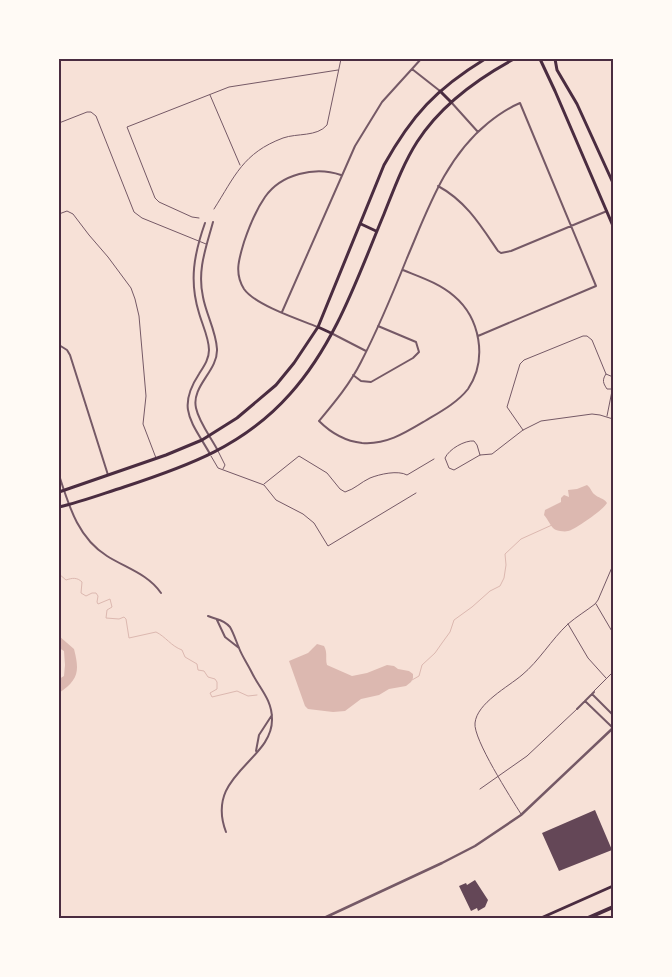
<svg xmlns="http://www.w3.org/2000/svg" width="672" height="977" font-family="Commissioner,sans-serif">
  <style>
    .water { fill: #dcb8b0 }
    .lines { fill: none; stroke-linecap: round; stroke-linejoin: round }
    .stream { stroke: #dcb8b0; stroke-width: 1 }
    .building { fill: #644757 }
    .service { stroke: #755966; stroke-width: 1 }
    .minor { stroke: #755966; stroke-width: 2 }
    .tertiary { stroke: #755966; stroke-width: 2.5 }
    .secondary { stroke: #4a2c40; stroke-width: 3 }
    .motorway { stroke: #4a2c40; stroke-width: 4 }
    .neatline { fill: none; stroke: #4a2c40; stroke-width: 2 }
  </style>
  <rect width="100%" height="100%" fill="#f7e1d7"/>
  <path class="water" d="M587,485C591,488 591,491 594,494C598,498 604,498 607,503C604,509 575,530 568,531C565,532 559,531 556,530C551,528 548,519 544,515L545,510L561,502V498L564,495L569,497L568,490L577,489Z
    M59,636L74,649C80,672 78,680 59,693V679L64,676L65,665L64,651L59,648Z
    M317,644L324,646C328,653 325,659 327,665L352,676L367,673L387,665L394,666L398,669L409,671L413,674V678L411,682L406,686L389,689L379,695L361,699L345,711L333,712L308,709L305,706L289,661L308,653Z"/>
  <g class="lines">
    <path class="stream" d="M59,574L66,580C72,578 77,577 82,582L81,593L86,596L92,593H96L98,596L97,602L98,604L110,599L112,607L107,610L106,618L119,619L124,617L126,619L129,638L156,632C166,637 171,646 182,650L185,657L197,664L198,670L204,671L208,677L215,679L217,682V689L210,693L212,697L237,691L248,696L257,695
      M412,680L419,676L422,665L435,653L442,643L450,632L454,620L472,607L490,591L500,586L504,578L506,565L505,554L521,539L552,525"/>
  </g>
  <path class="building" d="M595,810L612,850L559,871L542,833Z
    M475,880L488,900L485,907L478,911L477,908L471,911L459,886L466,883L467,885Z"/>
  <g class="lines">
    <path class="service" d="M210,95L240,165
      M59,123L87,112H91L96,116L134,212L142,218L206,244
      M214,209C235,176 243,153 283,138C297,133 317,137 327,125L341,59
      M59,214L67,211L73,214L89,235L108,257L131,288L135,299L139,316L146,396L143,424L156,458
      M199,218L192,217L159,202L155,198L127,127L229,87L338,70
      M613,377L606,374C602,380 603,383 607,389H613
      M607,416L612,391
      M523,430L507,407L520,364L524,360L583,336H587L592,340L606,374
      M218,451L225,465L223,469
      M480,455L477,445L474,441C465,440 449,449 445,458L449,468L454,470L480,455L492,454L523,430L541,421L592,414L600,415L613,419
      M211,456L218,468L264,485L276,500L303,514L314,523L328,546L416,493
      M264,484L299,456L327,473L340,489L345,492C355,489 361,482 370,478C380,474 398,470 407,475L434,459
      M596,604L613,633
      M568,624L588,658L606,678
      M594,691L613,672
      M480,789L527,756L577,709
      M521,814C511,798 473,739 475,723C477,703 508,687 522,675C539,661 551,640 568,624C576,617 586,611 595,604L598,600L613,565"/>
    <path class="minor" d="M412,69L440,91
      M451,102L478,132
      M438,186C466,201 481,226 498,251L501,253L511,251L607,211
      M213,222C206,248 197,270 203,297C206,314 216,331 217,349C218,371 191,386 196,408C199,422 210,436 217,449
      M205,223C194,254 189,281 199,313C202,324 209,338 209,350C209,359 204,366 199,374C176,409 192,422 210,454
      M403,270C420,277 439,283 454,296C480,318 488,359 468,389C457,403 440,412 425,421C405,433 386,445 362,443C344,441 331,433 319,421C334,403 350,384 361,362C378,329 393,293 407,258C428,209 445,158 488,123C498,115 508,108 520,103L596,286L478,336
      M282,312L355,146L382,102L421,59
      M318,327C300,320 255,305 244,289C234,273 239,259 244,242C249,227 256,210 265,197C281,174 315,166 341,175
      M333,334L366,351
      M59,345L67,350L70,355L108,475
      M353,375L361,381L371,382L413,358L419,352L416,342L378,326
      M59,475C69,506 78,538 107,556C126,568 148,574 161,593
      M208,616C217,620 223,619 230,627C234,634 236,641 239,648C242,656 247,663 251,671C259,688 272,699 272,719C273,761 204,774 226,832
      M217,620L225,637L239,648
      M592,694L613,715
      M585,701L613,728
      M577,709L594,692
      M256,751L259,735L272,715"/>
    <path class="tertiary" d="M324,918L442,863L475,846L521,815L613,728"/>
    <path class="secondary" d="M540,59L555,91L613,226
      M555,59L557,70L577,104L613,183
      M440,91L451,102
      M361,224L376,231
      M318,327L331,333
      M59,492L166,455L202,440L237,418L276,385L294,363L318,327L384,165C412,115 436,89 485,59
      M59,507C81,502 102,494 124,487C188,466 244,446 290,394C336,343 358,276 384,214C394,189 403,164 417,142C440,106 477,79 514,59
      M541,918L613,886"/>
    <path class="motorway" d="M588,918L613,907"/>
  </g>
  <rect width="672" height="977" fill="none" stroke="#fffaf5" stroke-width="120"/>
  <rect x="60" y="60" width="552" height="857" class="neatline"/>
</svg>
